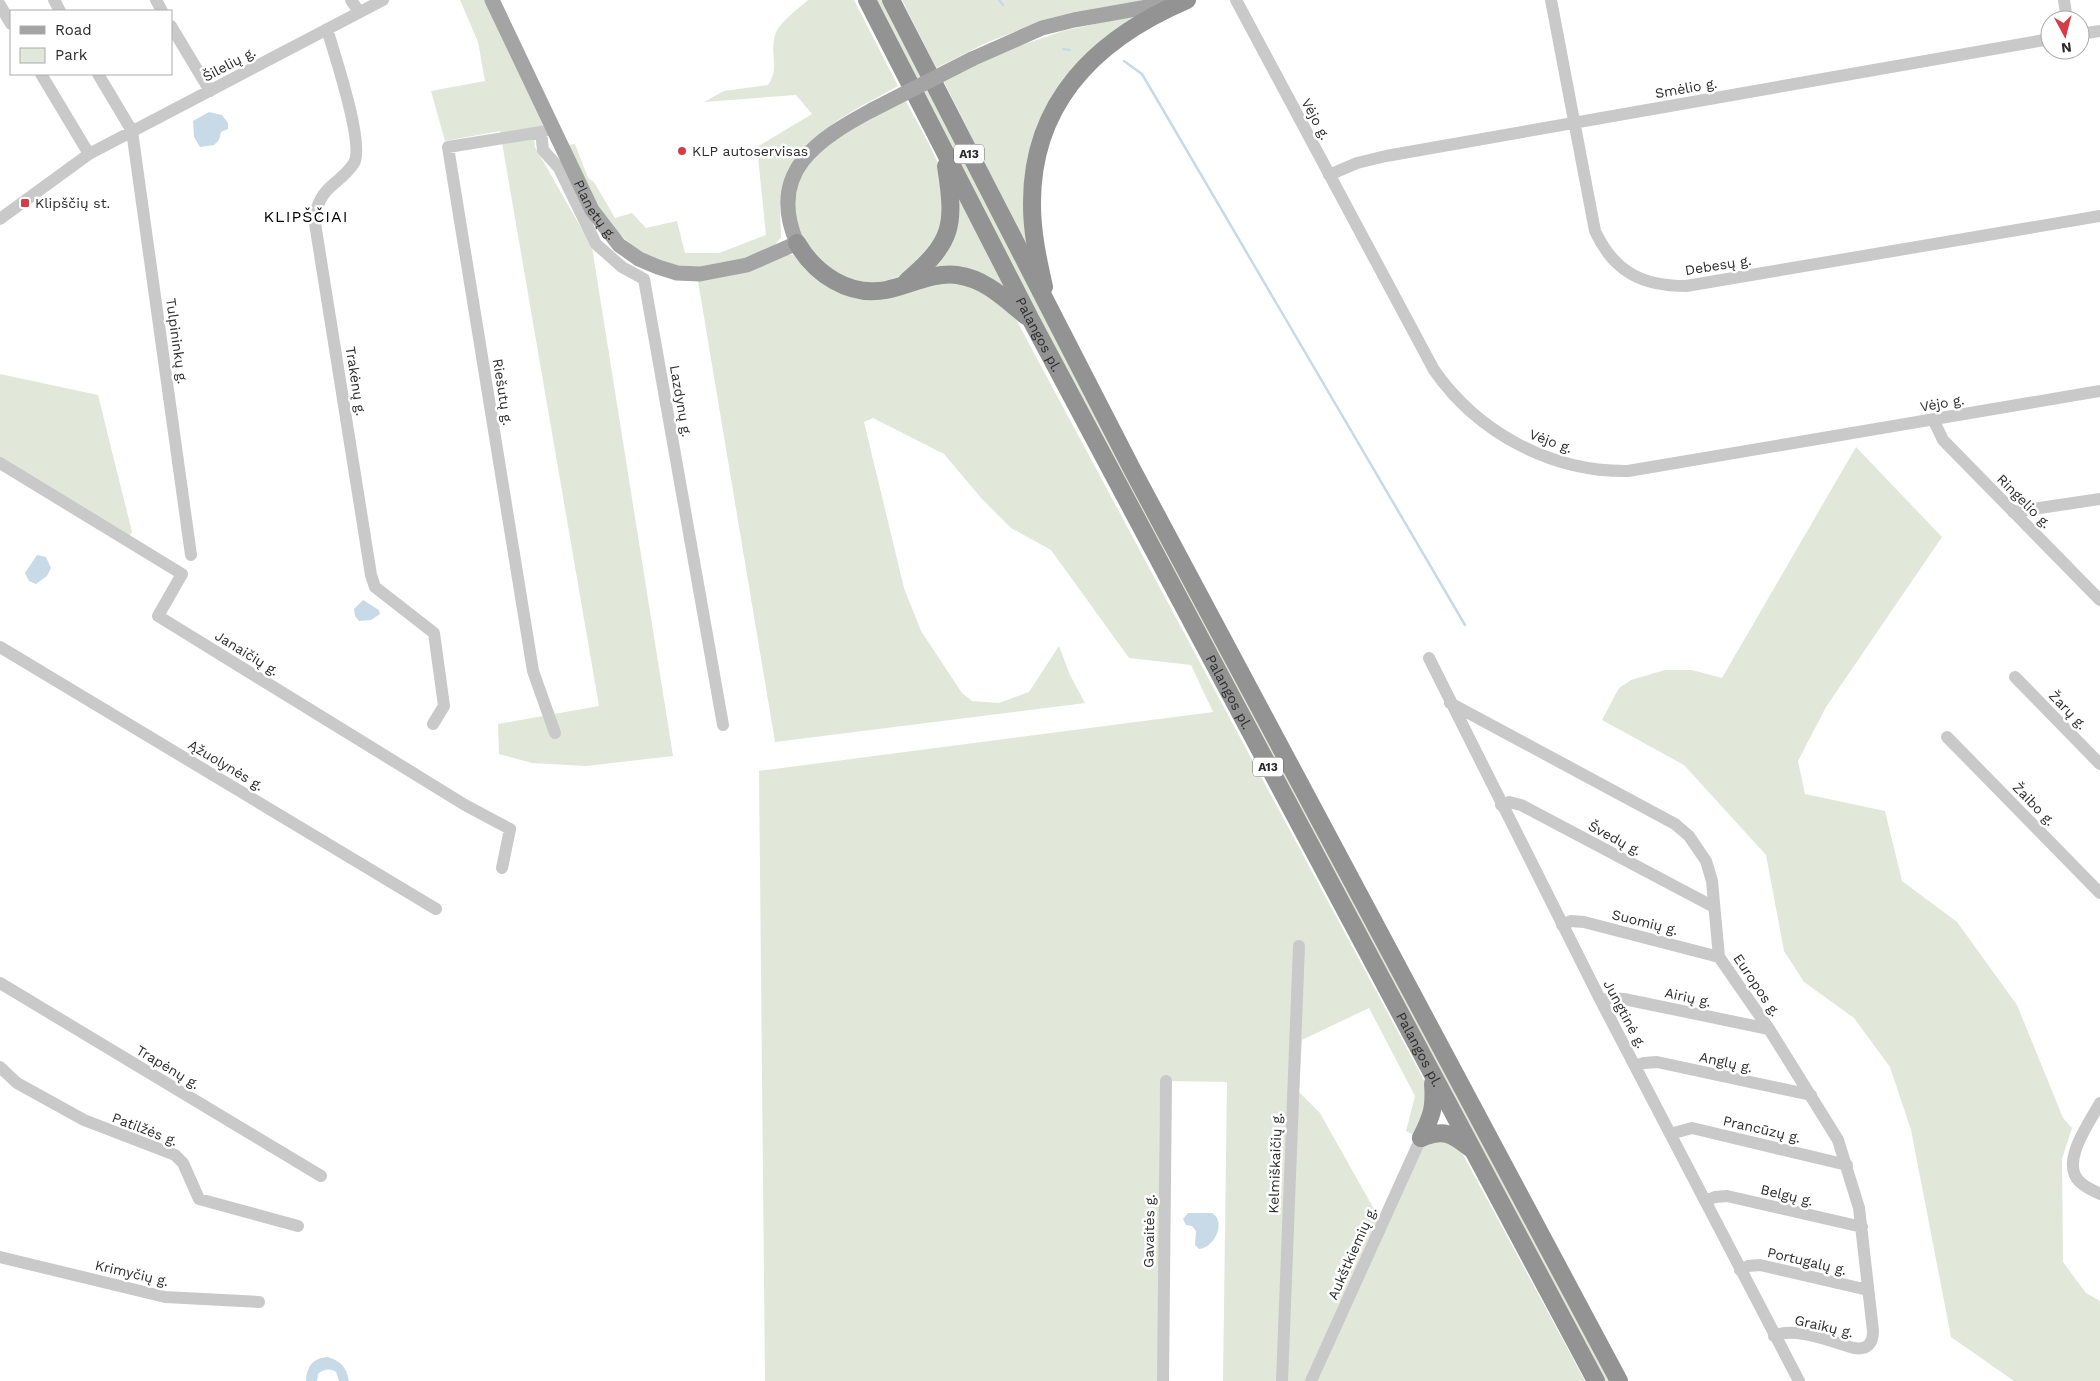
<svg xmlns="http://www.w3.org/2000/svg" width="2100" height="1381" font-family="'Work Sans',sans-serif">
  <style>
    .green { fill: #e1e8da }
    .water { fill: #c8dae7 }
    .lines { fill: none; stroke-linecap: round; stroke-linejoin: round }
    .stream { stroke: #c8dae7; stroke-width: 2.5 }
    .minor { stroke: #c9c9c9; stroke-width: 12 }
    .major { stroke: #a4a4a4; stroke-width: 15 }
    .highway { stroke: #939393; stroke-width: 18 }
    .major-bridge { stroke: #a4a4a4; stroke-width: 15 }
    .poi-dot { fill: #d43d46; stroke: #fff; stroke-width: 2 }
    .labels { text-anchor: middle; stroke-width: 5; stroke-linejoin: round; paint-order: stroke }
    .shield { fill: #fff; stroke: #6b6b6b; stroke-width: 1 }
    .shield-label { font-size: 12px; font-weight: bold; fill: #2c2c2c }
    .street-label { font-size: 14px; fill: #2c2c2c; stroke: #fff }
    .poi-label { font-size: 14px; fill: #2c2c2c; stroke: #fff; text-anchor: start }
    .quarter-label { font-size: 16px; letter-spacing: 1px; fill: #000; stroke: #fff }
  </style>
  <rect width="100%" height="100%" fill="#fff"/>
  <path class="green" d="M460,0H489L544,122L534,138L535,147L592,247L673,756L586,766L532,763L499,754L498,724L599,706L500,131L445,141L431,91L485,81L478,42Z
    M808,0H854L898,86C852,112 799,134 783,188C778,203 781,222 781,238L769,251L719,267H681L641,253L616,231L596,204L568,145L575,144L588,178L594,182L615,218L632,213L646,228L677,221L685,253H719L766,235L757,147L812,114L796,95L704,102L724,91L768,85C779,69 771,56 774,39C776,24 797,10 808,0Z
    M874,0H883L1611,1381H1604L1163,558Z
    M902,0H1151L1038,23L988,42L936,68Z
    M1145,13L1047,111L1030,253L944,82L1004,51L1063,31Z
    M906,101C920,129 942,161 946,192C946,199 945,227 941,233C938,239 932,245 928,251C924,257 920,264 914,269C910,273 903,275 897,277C829,306 759,213 813,158C839,132 874,118 906,101Z
    M955,190L1007,290L926,271Z
    M786,254L793,255L837,290L931,281L972,283L1011,310L1428,1088L1430,1098L1415,1136L1406,1131L1415,1096L1369,1008L1302,1040L1299,1092L1320,1113L1379,1218L1306,1381H1223L1227,1082L1166,1081L1160,1083L1158,1381H765L759,771L1213,712L1191,665L1129,658L1051,550L1011,528L982,499L944,454L873,418L864,422L904,588L921,631L962,693L972,701L999,703L1029,692L1059,646L1070,675L1085,703L775,742L698,281C730,277 757,267 786,254Z
    M0,374L98,395L132,532L129,536L0,459Z
    M1856,447L1942,537L1826,707L1798,761L1805,794L1885,811L1902,881L1957,922L2017,1005L2063,1118L2072,1128L2062,1159L2063,1262L2086,1293L2100,1301V1381H2014L1951,1337L1911,1130L1890,1067L1854,1018L1804,982L1784,951L1766,855L1684,765L1602,720L1619,688L1631,680L1665,670H1692L1722,678Z
    M1429,1140L1449,1141L1461,1151L1585,1381H1317L1419,1151Z"/>
  <path class="water" d="M209,112L222,115L228,123V129L221,132L219,140L214,145L200,147L194,137L193,121Z
    M37,555L46,557L51,568L47,576L36,584L29,581L25,573Z
    M363,600L379,610L380,614L371,620L359,621L355,616L354,609Z
    M1188,1213H1212C1227,1222 1214,1248 1199,1249L1195,1245L1196,1231L1192,1226L1186,1225L1183,1219Z
    M328,1357C342,1362 346,1367 349,1381H339L336,1372C330,1368 323,1369 318,1374L317,1381H306C307,1366 313,1358 328,1357Z"/>
  <g class="lines">
    <path class="stream" d="M999,0L1003,5
      M1063,49L1070,50
      M1124,61L1142,74L1465,625"/>
    <path class="minor" d="M54,0L60,11
      M156,0L162,11
      M351,0L359,12
      M1236,0L1434,370C1478,433 1551,472 1628,471L2100,391
      M1551,0L1595,231C1614,272 1642,286 1686,286L2100,216
      M2064,0L2067,20
      M0,5L11,24
      M171,26L210,91
      M327,29C334,53 365,144 354,163C339,186 323,182 314,217L371,575L375,587L434,633L444,706L433,724
      M2080,34L2100,31
      M41,74L89,154
      M98,74L132,131L191,555
      M548,130L541,132L543,150L559,168L596,244L622,267L644,279L723,725
      M541,132L448,147L533,671L555,733
      M1329,175L1357,163L1386,156L2050,39
      M0,219L89,154L383,0
      M1933,419L1943,440L2100,600
      M0,463L182,574L158,616L465,805L510,829L502,868
      M2013,512L2100,499
      M0,647L436,909
      M1429,658L1601,1001L1799,1381
      M2015,677L2100,764
      M1450,703L1675,824L1689,836L1706,861L1712,881L1719,957L1769,1029L1838,1140L1859,1208L1873,1331C1873,1344 1867,1350 1854,1348C1832,1342 1794,1326 1774,1336
      M1947,737L2100,893
      M1501,805L1509,802L1521,805L1714,907
      M1562,925L1571,921L1584,922L1719,957
      M0,983L321,1176
      M1601,1001L1609,998L1624,999L1769,1029
      M1635,1066L1644,1063L1657,1062L1811,1095
      M0,1067L17,1083L84,1120L175,1155L183,1163L199,1199L298,1226
      M2100,1103C2090,1122 2059,1163 2080,1182C2085,1187 2094,1191 2100,1194
      M1670,1134L1692,1128L1847,1165
      M1705,1201L1715,1197L1727,1196L1862,1227
      M0,1257L165,1297L259,1302
      M1740,1270L1748,1266L1760,1265L1868,1290
      M1163,1381L1166,1081
      M1282,1381L1299,946
      M1311,1381L1421,1138"/>
    <g class="major">
      <path id="s1" d="M492,0L592,210L619,245L639,259L658,267L677,273L700,274L747,265L797,243C766,172 818,139 872,110"/>
      <path d="M972,59L1042,28L1074,20L1175,2"/>
    </g>
    <g class="highway">
      <path id="s2" d="M867,0L1031,320L1596,1381"/>
      <path d="M891,0L1133,471L1619,1381"/>
      <path d="M797,243C815,274 849,297 886,290C910,285 932,272 957,275C986,279 1005,299 1026,316"/>
      <path d="M907,281C954,241 955,225 946,166"/>
      <path d="M1044,287C1038,260 1032,233 1032,205C1031,101 1098,38 1187,0"/>
      <path d="M1421,1138C1432,1116 1435,1107 1433,1083"/>
      <path d="M1421,1138C1444,1129 1451,1133 1470,1148"/>
    </g>
    <path class="major-bridge" d="M872,110L972,59"/>
  </g>
  <g class="poi-dot">
    <circle cx="682" cy="151" r="5"/>
    <rect x="20" y="198" width="10" height="10" rx="2.5"/>
  </g>
  <g class="labels">
    <g class="shield">
      <rect x="954" y="144.5" width="30" height="19" rx="4"/>
      <rect x="1253" y="757.5" width="30" height="19" rx="4"/>
    </g>
    <g class="shield-label">
      <text x="969" y="158">A13</text>
      <text x="1268" y="771">A13</text>
    </g>
    <g class="street-label">
      <text transform="translate(229 64) rotate(-28)" y="5">Šilelių g.</text>
      <text transform="translate(1686 88) rotate(-10)" y="5">Smėlio g.</text>
      <text transform="translate(1316 119) rotate(62)" y="5">Vėjo g.</text>
      <text dy="5" stroke="none"><textPath href="#s1" startOffset="234">Planetų g.</textPath></text>
      <text transform="translate(1718 265) rotate(-9)" y="5">Debesų g.</text>
      <text dy="5" stroke="none"><textPath href="#s2" startOffset="376">Palangos pl.</textPath></text>
      <text transform="translate(177 341) rotate(82)" y="5">Tulpininkų g.</text>
      <text transform="translate(356 381) rotate(81)" y="5">Trakėnų g.</text>
      <text transform="translate(503 392) rotate(81)" y="5">Riešutų g.</text>
      <text transform="translate(681 401) rotate(80)" y="5">Lazdynų g.</text>
      <text transform="translate(1942 403) rotate(-10)" y="5">Vėjo g.</text>
      <text transform="translate(1551 441) rotate(20)" y="5">Vėjo g.</text>
      <text transform="translate(2024 501) rotate(45)" y="5">Ringelio g.</text>
      <text transform="translate(247 653) rotate(32)" y="5">Janaičių g.</text>
      <text dy="5" stroke="none"><textPath href="#s2" startOffset="781">Palangos pl.</textPath></text>
      <text transform="translate(2068 710) rotate(46)" y="5">Žarų g.</text>
      <text transform="translate(226 765) rotate(31)" y="5">Ąžuolynės g.</text>
      <text transform="translate(2034 804) rotate(46)" y="5">Žaibo g.</text>
      <text transform="translate(1615 838) rotate(28)" y="5">Švedų g.</text>
      <text transform="translate(1645 922) rotate(14)" y="5">Suomių g.</text>
      <text transform="translate(1757 985) rotate(56)" y="5">Europos g.</text>
      <text transform="translate(1688 997) rotate(12)" y="5">Airių g.</text>
      <text transform="translate(1625 1014) rotate(62)" y="5">Jungtinė g.</text>
      <text dy="5" stroke="none"><textPath href="#s2" startOffset="1186">Palangos pl.</textPath></text>
      <text transform="translate(1726 1062) rotate(12)" y="5">Anglų g.</text>
      <text transform="translate(168 1067) rotate(31)" y="5">Trapėnų g.</text>
      <text transform="translate(145 1129) rotate(21)" y="5">Patilžės g.</text>
      <text transform="translate(1762 1129) rotate(13)" y="5">Prancūzų g.</text>
      <text transform="translate(1275 1163) rotate(-88)" y="5">Kelmiškaičių g.</text>
      <text transform="translate(1787 1195) rotate(13)" y="5">Belgų g.</text>
      <text transform="translate(1149 1231) rotate(-89)" y="5">Gavaitės g.</text>
      <text transform="translate(1352 1253) rotate(-66)" y="5">Aukštkiemių g.</text>
      <text transform="translate(1807 1261) rotate(13)" y="5">Portugalų g.</text>
      <text transform="translate(132 1273) rotate(13)" y="5">Krimyčių g.</text>
      <text transform="translate(1824 1326) rotate(13)" y="5">Graikų g.</text>
    </g>
    <g class="poi-label">
      <text x="692" y="156">KLP autoservisas</text>
      <text x="35" y="208">Klipščių st.</text>
    </g>
    <g class="quarter-label">
      <text x="306" y="222">KLIPŠČIAI</text>
    </g>
  </g>
  <rect x="10" y="10" width="162" height="65" fill="#ffffff" stroke="#ababab"/>
  <rect x="20" y="26" width="25" height="8" fill="#a4a4a4" stroke="#ababab"/>
  <text x="55" y="35" font-size="15" fill="#2c2c2c">Road</text>
  <rect x="20" y="48" width="25" height="15" fill="#e1e8da" stroke="#ababab"/>
  <text x="55" y="60" font-size="15" fill="#2c2c2c">Park</text>
  <g transform="translate(2065 35) rotate(173)"><circle r="24" fill="#ffffff" stroke="#ababab"/>
  <path d="M0-4L9 19L0 12L-9 19Z" fill="#d43d46"/>
  <text y="-8" font-size="14" font-weight="bold" text-anchor="middle" fill="#2c2c2c">N</text>
  </g>
</svg>
